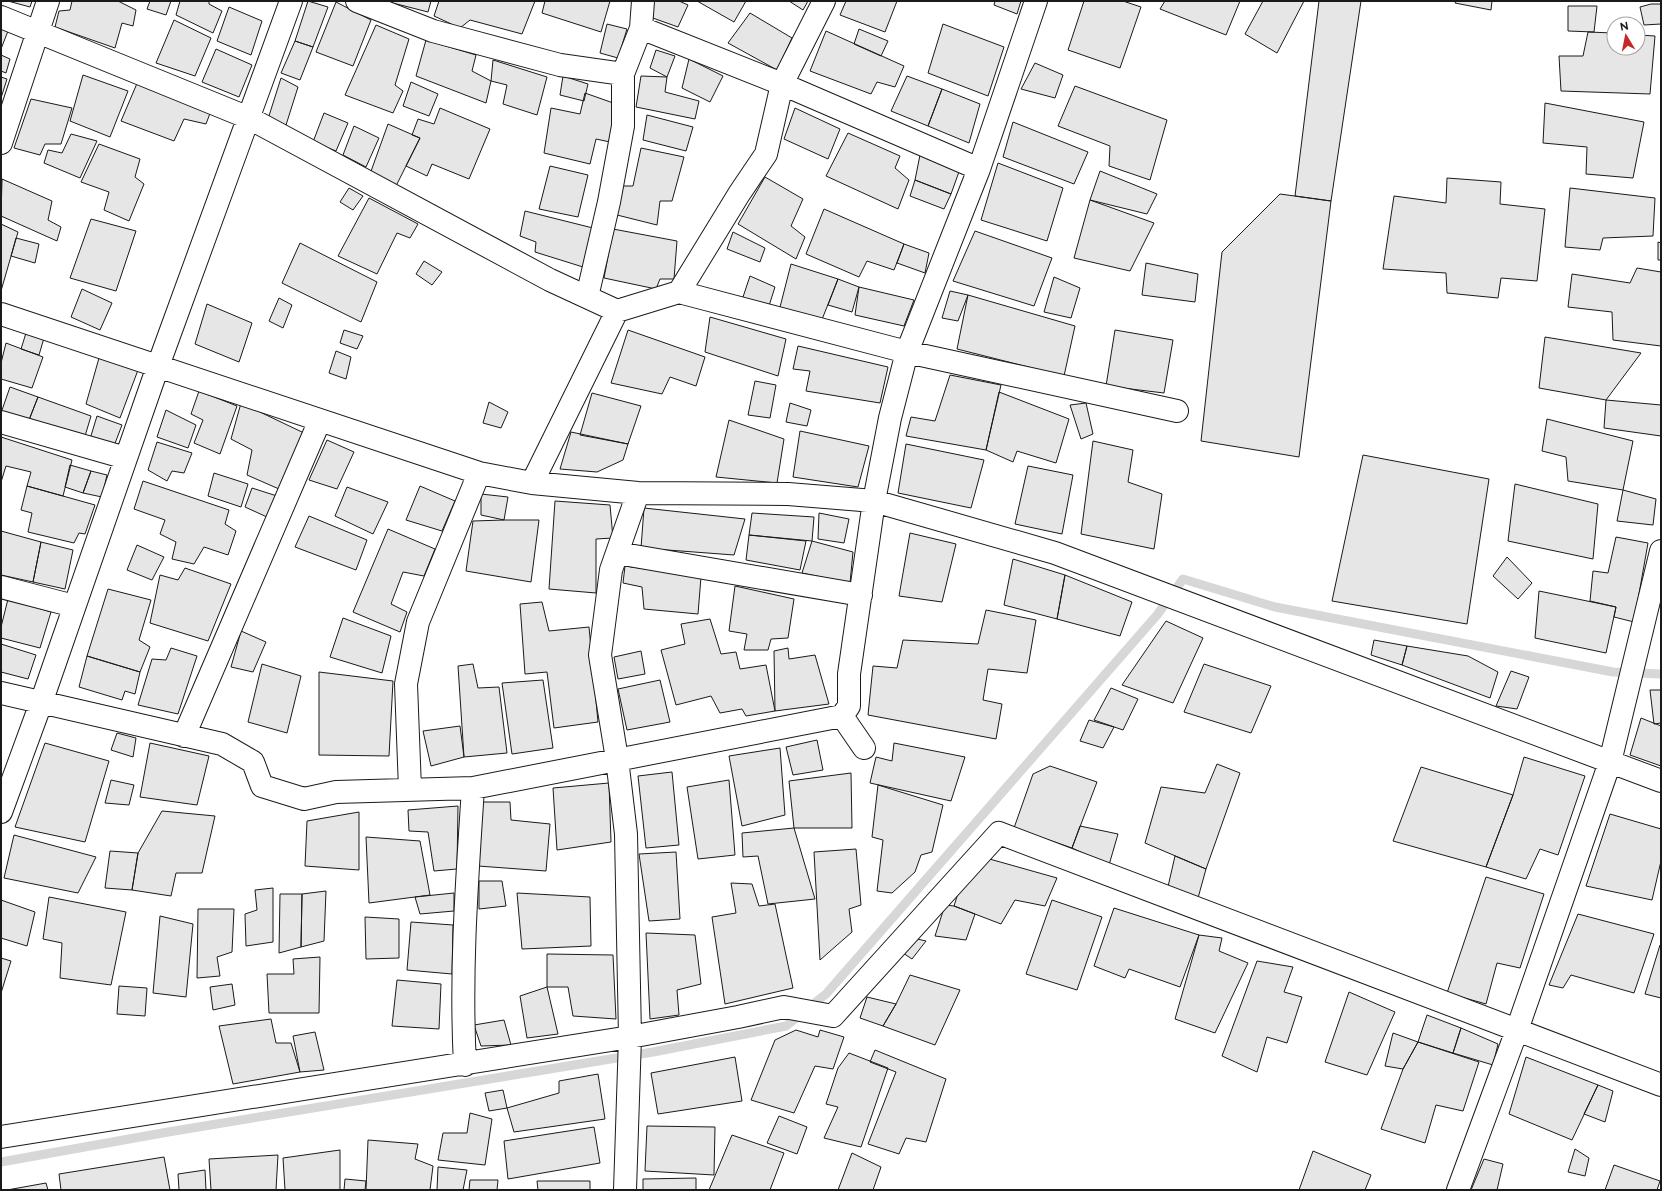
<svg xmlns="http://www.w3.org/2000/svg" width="1662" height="1191" font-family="Raleway,sans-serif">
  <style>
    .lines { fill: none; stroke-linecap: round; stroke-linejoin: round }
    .stream { stroke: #d7d7d7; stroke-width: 9 }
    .building { fill: #e6e6e6; stroke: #1a1a1a }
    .street-casing { stroke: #1a1a1a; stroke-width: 24 }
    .street { stroke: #fff; stroke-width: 22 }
  </style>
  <rect width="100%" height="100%" fill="#fff"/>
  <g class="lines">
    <path class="stream" d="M1,1162L168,1132L653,1052L786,1026L826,994L1157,615L1183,579L1275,607L1613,672L1661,674"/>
  </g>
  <path class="building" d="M8,1H32L30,7Z
    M72,1H118L136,10L133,26L122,23L115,48L55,27L59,11L70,10Z
    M150,1H171L166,15L147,9Z
    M180,1H209V4L222,11L213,33L176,15Z
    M308,1L328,7L313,47L295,41Z
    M385,1H431L428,12Z
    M439,1H535L522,34L470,20L460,28L434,16Z
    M545,1H610L601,32L542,13Z
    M653,1H679L688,5L678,27L650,17Z
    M697,1H746L734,22Z
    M789,1H808L803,10Z
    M846,1H897L885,32L840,15Z
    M995,1H1021L1017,14L994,5Z
    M1084,1H1123L1141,7L1120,68L1068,50Z
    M1165,1H1240L1226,35L1160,9Z
    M1263,1H1304L1277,53L1245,34Z
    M1319,1H1361L1331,201L1295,196Z
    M1456,1H1492L1491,10L1455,3Z
    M336,2L371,20L353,66L316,52Z
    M1651,4H1661V24L1644,25L1640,7Z
    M1568,6H1597L1594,32L1568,31Z
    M229,7L262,21L251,55L217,41Z
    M750,13L792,38L777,70L728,43Z
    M174,20L211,38L195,76L156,63Z
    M607,24L627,29L618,58L600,53Z
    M943,24L1004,47L988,96L928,73Z
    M376,25L409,39L395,85L403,91L393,113L345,95Z
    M1,29L8,31L1,49Z
    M859,29L888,41L881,56L854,44Z
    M826,31L904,66L895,87L877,82L871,94L810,71Z
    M1588,32L1614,33V48H1638V35L1655,36L1650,94L1561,91L1559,56H1583Z
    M426,40L476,55L472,71L491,81L486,103L416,76Z
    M295,41L313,47L300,80L281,73Z
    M216,49L252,65L239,97L202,82Z
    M656,50L675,56L667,77L650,68Z
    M1,55L10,59L6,73L1,71Z
    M689,59L723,76L710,102L682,88Z
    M493,60L547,77L537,115L503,104L507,85L491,81Z
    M1035,63L1063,75L1055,98L1021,89Z
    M83,75L128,91L110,137L70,121Z
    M563,76L588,84L584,101L560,95Z
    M641,76L667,77L665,92L699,101L695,119L636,107Z
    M907,76L942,89L928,126L891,111Z
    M1,77L7,79L1,98Z
    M281,78L298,87L286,125L268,119Z
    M138,81L212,108L206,124L184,119L174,141L121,121Z
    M411,82L438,94L429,116L403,106Z
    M1075,86L1167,120L1150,180L1109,166L1110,146L1058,126Z
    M942,89L980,104L969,143L928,126Z
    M585,93L616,104L610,142L596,139L590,164L544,153L551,108L580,114Z
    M31,99L72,108L61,144H45L40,155L14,148Z
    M1545,103L1644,122L1633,178L1586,174L1587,147L1543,143Z
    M440,108L490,129L469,179L432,164L427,176L406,166L420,138L412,135L418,119L434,124Z
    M795,108L840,129L828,159L784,139Z
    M324,113L348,123L336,151L313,142Z
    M647,115L693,127L686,151L643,140Z
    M1013,122L1088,152L1074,184L1003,157Z
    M388,124L420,138L396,186L370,174Z
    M354,126L379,138L366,167L343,155Z
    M848,133L900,156L895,168L909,180L898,209L826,176Z
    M71,134L97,141L80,178L44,163L48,150L62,153Z
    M99,144L140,159L135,177L144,184L129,221L104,210L109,192L81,182Z
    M641,148L684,157L672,201H660L657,225L617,215L622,186H633Z
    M920,155L960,169L951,194L915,180Z
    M998,163L1063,188L1047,241L981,220Z
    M550,166L588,175L578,217L539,209Z
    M1100,171L1157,194L1147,214L1090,200Z
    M765,177L803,199L791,226L805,237L796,259L738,224Z
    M1447,178L1501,182L1500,204L1545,209L1537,281L1501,278L1498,298L1447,293L1446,273L1383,269L1394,196L1446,203Z
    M2,179L52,201L48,220L61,227L57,241L1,216Z
    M915,180L951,194L944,209L910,196Z
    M349,188L363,196L353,210L340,202Z
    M1570,188L1655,198L1653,236L1603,238L1600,250L1565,247Z
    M1280,194L1331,201L1299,457L1201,441L1222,252Z
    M369,198L418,224L410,238L397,233L377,274L338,256Z
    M1090,200L1154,223L1130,271L1074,258Z
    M824,209L904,244L894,270L867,261L859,277L806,254Z
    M525,211L593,228L583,267L535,252L536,242L520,236Z
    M91,219L136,231L116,291L70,278Z
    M1,224L18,232L1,291Z
    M613,229L677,241L674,279H660L656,289L604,278Z
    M975,231L1052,258L1034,306L953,281Z
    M733,232L765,248L760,262L727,249Z
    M16,238L39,244L35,263L11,256Z
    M1658,242L1661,243V260H1658Z
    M300,243L377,282L361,322L282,283Z
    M904,244L929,253L925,273L897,263Z
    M424,261L442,272L432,285L416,274Z
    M1146,263L1198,274L1195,302L1142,295Z
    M791,264L838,279L821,322L779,311Z
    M1637,268L1661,272V346L1613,340L1612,312L1568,307L1572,274L1630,283Z
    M750,276L775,287L768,309L742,300Z
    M1054,277L1080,288L1071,318L1044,312Z
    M838,279L859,287L852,312L828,305Z
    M859,287L914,300L904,326L855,315Z
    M82,289L112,303L100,330L71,317Z
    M950,291L968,295L958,321L942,318Z
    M968,295L1075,326L1064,376L957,349Z
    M279,298L292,305L283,328L269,321Z
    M207,304L252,323L239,362L195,344Z
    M710,317L786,339L778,376L705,352Z
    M344,330L363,336L357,349L340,343Z
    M628,330L705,357L696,386L670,377L662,394L611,383Z
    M1115,330L1173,340L1164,393L1106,386Z
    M26,333L44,338L39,355L21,349Z
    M1545,337L1641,353L1606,400L1539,388Z
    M6,343L43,357L32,388L1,379V363Z
    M798,346L888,367L880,403L806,391L810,371L793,369Z
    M336,351L351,357L346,379L329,373Z
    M99,358L138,370L120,418L86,404Z
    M950,375L1001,385L986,450L906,436L911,417L935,421Z
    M755,381L776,385L770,418L748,415Z
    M10,387L38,397L29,420L1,413Z
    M199,391L237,406L220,454L194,443L203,420L191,414Z
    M999,392L1069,419L1056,463L1017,451L1013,462L986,450Z
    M592,393L641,406L628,444L580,435Z
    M38,397L91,416L85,436L29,420Z
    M1606,400L1661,405V436L1604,428Z
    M489,402L508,412L501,428L483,423Z
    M241,403L304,433L279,489L247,475L252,450L231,439Z
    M790,403L811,410L807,426L786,422Z
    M1086,403L1093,434L1081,439L1070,405Z
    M166,410L196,425L188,448L157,437Z
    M97,416L122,425L114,446L90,439Z
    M1547,419L1633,441L1623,490L1568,481L1566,457L1542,451Z
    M729,420L784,439L777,483L716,477Z
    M800,431L869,446L858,487L793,477Z
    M571,432L628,444L623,460L597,472L560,469Z
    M1,437L72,460L63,496L27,486L31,472L6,466L1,482Z
    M327,440L354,452L337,489L309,480Z
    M1093,441L1133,450L1128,482L1162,494L1154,549L1081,534Z
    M157,442L192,453L184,473L172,471L167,481L148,470Z
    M906,444L984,460L971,508L898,493Z
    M1363,455L1489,479L1467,624L1332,601Z
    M70,465L91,471L83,493L65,487Z
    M1028,466L1073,475L1062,534L1015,524Z
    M91,471L107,475L102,497L83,493Z
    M214,473L248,484L241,507L208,496Z
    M143,481L229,510L225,524L236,531L228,555L204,547L194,564L172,559L176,542L160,534L165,520L134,509Z
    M1515,484L1598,504L1593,559L1508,541Z
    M27,486L95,505L85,534L79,533L74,543L28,532L32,513L21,510Z
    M420,486L455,501L442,531L406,520Z
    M347,487L388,502L373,534L335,516Z
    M252,488L277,496L267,517L245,507Z
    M1623,490L1656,499L1653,525L1617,521Z
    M481,494L508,497L504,520L481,515Z
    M555,501L610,505L613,538L596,539V593L549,589Z
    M644,508L745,519L734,555L641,548Z
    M752,513L814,517L812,541L749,535Z
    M819,513L849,519L844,543L818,539Z
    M309,516L367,540L356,570L295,547Z
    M504,520H539L531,582L466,571L473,521Z
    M388,529L435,549L424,576L403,572L391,604L407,612L400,632L353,612Z
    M1,531L41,542L33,582L1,575Z
    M910,533L956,544L942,602L899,596Z
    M749,535L806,541L800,570L746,560Z
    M1616,537L1648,543L1634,622L1614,617L1616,607L1590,601L1593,571L1608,573Z
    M812,541L853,552L850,583L802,573Z
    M41,542L73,550L65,589L33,582Z
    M137,545L164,557L152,580L127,570Z
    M1507,557L1532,583L1518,599L1493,576Z
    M1013,559L1065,575L1057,619L1004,605Z
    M625,566L701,577L698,614L644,609L642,587L623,583Z
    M185,568L231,584L208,641L150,623L160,575L178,580Z
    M1065,575L1132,602L1120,636L1057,619Z
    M735,586L794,599L788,638L771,639L768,650H744L747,634L729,631Z
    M108,589L151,600L139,640L150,647L140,672L87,656Z
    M1539,591L1616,607L1606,653L1535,638Z
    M8,599L51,612L40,648L1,638V627Z
    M542,602L549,631L589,627L598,722L554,728L547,672L525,674L520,604Z
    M986,610L1036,620L1027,673L988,669L983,700L1002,704L996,739L868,715L873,666L897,668L903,640L978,644Z
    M343,618L391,636L382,673L330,657Z
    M710,619L721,654L736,652L740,669L766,665L775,711L746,716L742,709L720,713L711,696L676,705L661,650L685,644L681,624Z
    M1166,621L1203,638L1173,703L1122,685Z
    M241,631L266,642L253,672L231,667Z
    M1374,640L1407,646L1402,665L1371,655Z
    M1,644L36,655L28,679L1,672Z
    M1407,646L1468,656L1498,672L1490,698L1402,665Z
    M171,648L197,656L178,714L138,705L152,659L166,660Z
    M788,648L789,659L815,655L829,704L775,711L774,651Z
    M641,651L645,674L618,679L614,657Z
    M87,656L140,672L135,694L125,691L122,700L79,687Z
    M262,664L301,676L287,733L248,722Z
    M473,664L478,688L499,687L507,753L464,757L458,666Z
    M1204,664L1271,686L1251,733L1184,712Z
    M1511,671L1529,677L1517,709L1496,706Z
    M319,672L393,681L389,756L319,755Z
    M543,680L553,748L512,754L502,683Z
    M660,680L670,722L627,730L618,689Z
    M1111,688L1138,699L1123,730L1094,720Z
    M1650,690H1661V723L1654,724Z
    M1641,718L1661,726V766L1630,755Z
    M1089,720L1114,727L1103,748L1080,741Z
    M460,726L464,757L431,766L423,731Z
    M117,733L136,738L133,757L111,750Z
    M817,740L823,770L793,775L786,747Z
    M45,743L109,761L85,842L15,827Z
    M150,743L209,756L197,805L140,797Z
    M894,743L965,757L951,801L870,783L876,757L892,761Z
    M780,748L785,815L742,826L729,756Z
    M1524,757L1585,776L1558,855L1540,849L1526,879L1486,867L1513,795Z
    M1217,764L1240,773L1206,869L1145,843L1161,787L1205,793Z
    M1050,766L1097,782L1072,848L1014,828L1033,774Z
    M1421,767L1513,795L1486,867L1393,841Z
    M672,772L679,845L646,848L638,776Z
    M851,773L852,828H794L789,781Z
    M111,780L134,785L129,805L105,803Z
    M729,780L735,855L698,859L687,787Z
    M609,783L611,842L557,850L553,788Z
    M878,785L943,805L932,852L921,855L915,872L892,893L877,891L883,840L872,837Z
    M482,802H510L511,820L550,824L546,871L478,866Z
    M458,806L457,869L434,871L428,832L409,831L408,810Z
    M162,811L215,816L202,873H176L171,896L132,890L138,853Z
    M359,812V870L305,866L307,821Z
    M1610,814L1661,829V861L1652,900L1586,886Z
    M1080,826L1118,834L1109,865L1072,848Z
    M794,828L815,899L768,904L758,856L743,857L742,833Z
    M14,835L96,857L78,893L4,878Z
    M366,837L420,841L430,895L369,903Z
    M856,849L861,905L849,909L852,932L820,960L814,852Z
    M110,851L138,853L132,890L105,888Z
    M676,852L680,919L649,921L639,854Z
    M1175,856L1206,869L1198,898L1167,891Z
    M986,858L1057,878L1045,906L1015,900L1001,924L954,906L959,890Z
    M1486,877L1544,894L1520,968L1497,963L1486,1004L1447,993Z
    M479,881H502L506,906L479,909Z
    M731,883L752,884L759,906L775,904L793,988L725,1004L712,917L736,913Z
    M273,888V942L246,946L245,914L257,910L255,890Z
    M326,891L324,941L301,947L302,894Z
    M454,893V911L420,914L415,897Z
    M517,893L590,897L591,946L522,949Z
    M280,894H302L301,947L279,953Z
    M49,897L126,912L111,985L60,978L62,943L43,939Z
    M1,900L35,912L27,946L1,938Z
    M1052,900L1102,917L1077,990L1026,974Z
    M945,905L954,906L975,914L966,940L935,936Z
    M1114,908L1199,935L1180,987L1129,969L1125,978L1094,966Z
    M198,909H234L232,952L217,957L220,976L197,978Z
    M1578,914L1654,934L1634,993L1571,975L1563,988L1549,985Z
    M160,916L193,924L186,997L153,993Z
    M365,917L399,919V958L366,959Z
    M411,922L453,925L452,974L407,970Z
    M646,933L695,935L701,984L677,990L679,1015L650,1019Z
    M1199,935L1222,938L1219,951L1248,963L1215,1033L1175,1019Z
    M913,938L926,941L912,959L903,953Z
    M1660,945H1661V998L1645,994Z
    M547,954L613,955L616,1019L573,1016L568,987H547Z
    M320,957L319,1013H269L267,974H294L293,959Z
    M1,958L11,961L1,993Z
    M1257,961L1293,967L1284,992L1302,997L1287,1043L1267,1037L1257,1072L1222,1056Z
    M910,975L960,990L935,1045L883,1026L896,1004Z
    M397,980L441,984L439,1029L392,1026Z
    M232,984L235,1005L213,1010L210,987Z
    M119,986L147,988L145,1016L117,1014Z
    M547,987L558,1034L527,1038L520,996Z
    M1349,992L1395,1012L1367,1075L1325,1062Z
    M867,997L896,1004L883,1026L860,1018Z
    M1427,1015L1461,1028L1453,1053L1418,1042Z
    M271,1019L276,1043H291L300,1072L233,1084L219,1026Z
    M504,1020L511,1045L481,1046L474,1025Z
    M1461,1028L1498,1044L1493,1065L1453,1053Z
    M796,1030L818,1037L820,1030L844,1037L833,1069L815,1066L794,1113L751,1100L775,1040Z
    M315,1032L324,1070L300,1072L293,1036Z
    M1393,1033L1418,1042L1403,1069L1385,1066Z
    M1418,1042L1479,1062L1463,1111L1436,1105L1425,1143L1381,1129L1403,1069Z
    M875,1050L946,1079L926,1142L906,1138L899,1154L868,1144L896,1072L870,1062Z
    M849,1053L888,1068L861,1147L824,1138L838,1107L826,1104L838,1068Z
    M735,1057L742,1101L658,1114L651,1073Z
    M1526,1057L1598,1085L1572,1140L1509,1114Z
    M598,1074L605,1119L514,1132L507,1108L559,1093V1081Z
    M1598,1085L1613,1091L1605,1122L1584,1114Z
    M503,1090L507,1108L489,1111L485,1093Z
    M470,1113L492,1119L485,1165L438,1160L443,1133H467Z
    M779,1116L807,1127L797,1154L767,1143Z
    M647,1126L715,1127L714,1175L645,1171Z
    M594,1127L600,1163L508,1179L504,1141Z
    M732,1135L784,1153L770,1190H709Z
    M368,1140L418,1144L415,1159L433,1166L430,1190H366Z
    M1575,1149L1589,1158L1585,1176L1568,1172Z
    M340,1150V1190H285L283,1158Z
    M1313,1151L1371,1175L1365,1190H1299Z
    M852,1153L881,1167L873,1190H838Z
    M278,1155L276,1190H211L209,1159Z
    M164,1157L170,1190H61L59,1174Z
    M1484,1159L1503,1164L1497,1190H1471Z
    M1614,1165L1660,1181L1657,1190H1605Z
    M438,1167L467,1170L463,1190H437Z
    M205,1170L206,1190H179L178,1174Z
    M696,1178V1190H643V1179Z
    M345,1179L366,1181L365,1190H344Z
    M470,1180H498L497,1190H469Z
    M537,1181H590V1190H538Z
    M46,1183L48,1190H7Z"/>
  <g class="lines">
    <defs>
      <path id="street" d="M357,1L433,31L560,65L623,74L641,28L782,84L979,169
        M1,17L249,118L550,280L617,311L679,292L739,194L766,154L782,84L824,1
        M641,28L643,1
        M1,143L48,1
        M679,292L907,352L1177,411
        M587,297L609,202L623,126V74
        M1,314L479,473L532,483L638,493L788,494L874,501L1055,553L1661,781
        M1,422L126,458
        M532,483L617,311
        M1661,551L1610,762L1517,1030L1661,1085
        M617,553L861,595
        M1,587L74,606
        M1,693L222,744L253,762L262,786L304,799L336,792L473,788L842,716L849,706V674L874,501L890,418L907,352L979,169L1036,1
        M842,716L864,748
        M184,736L320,420
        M410,789L406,684L418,622L479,473
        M1,812L41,703L158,366L291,1
        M465,1065C460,972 467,880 473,788
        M1,1137L630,1037L738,1017L784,1007L833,1016L999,833L1517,1030L1458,1190
        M625,1190L630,1037L626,834L617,759L600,655L611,570L638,493"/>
    </defs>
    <use href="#street" class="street-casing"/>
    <use href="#street" class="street"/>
  </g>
  <rect width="1662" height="1191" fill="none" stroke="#1a1a1a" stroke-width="4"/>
  <g transform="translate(1626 36) rotate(350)"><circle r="19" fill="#ffffff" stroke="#a3a3a3"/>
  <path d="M0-3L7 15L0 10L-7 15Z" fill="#c62828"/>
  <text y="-6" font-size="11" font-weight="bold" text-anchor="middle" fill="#1a1a1a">N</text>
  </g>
</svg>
